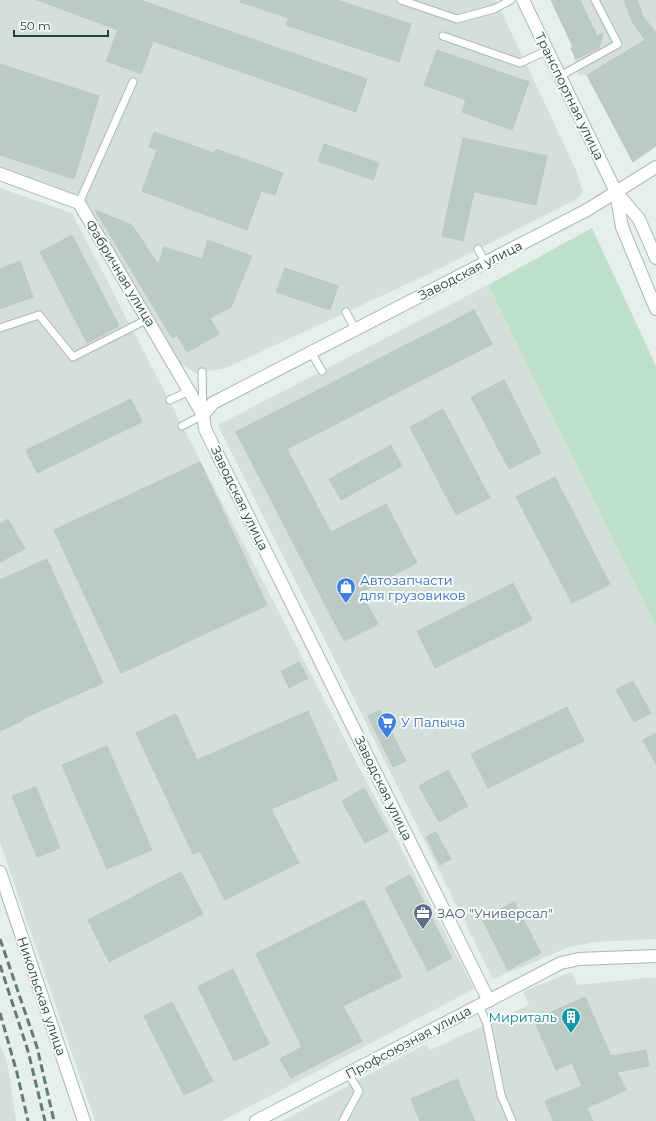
<svg xmlns="http://www.w3.org/2000/svg" width="656" height="1121" font-family="Montserrat,sans-serif">
  <style>
    .built { fill: #d4dfda }
    .green { fill: #bfe0c8 }
    .building { fill: #bbcac4; stroke: #b8c9c2 }
    .lines { fill: none; stroke-linecap: round; stroke-linejoin: round }
    .lane-casing { stroke: #a8b8b2; stroke-width: 9 }
    .street-casing { stroke: #a8b8b2; stroke-width: 14 }
    .secondary-casing { stroke: #a4bbb3; stroke-width: 14 }
    .lane { stroke: #fff; stroke-width: 7 }
    .street { stroke: #fff; stroke-width: 12 }
    .secondary { stroke: #fff; stroke-width: 12 }
    .rail { stroke: #5f7d75; stroke-width: 3; stroke-dasharray: 8 4; stroke-linecap: butt }
    .labels { text-anchor: middle; stroke-width: 4; stroke-linejoin: round; paint-order: stroke }
    .street-label { font-size: 13px; fill: #24423a; stroke: #f7fbf9 }
    .shop-label { font-size: 13px; fill: #366cbe; stroke: #f7fbf9; text-anchor: start }
    .service-label { font-size: 13px; fill: #4e5e75; stroke: #f7fbf9; text-anchor: start }
    .culture-label { font-size: 13px; fill: #0d838f; stroke: #f7fbf9; text-anchor: end }
  </style>
  <rect width="100%" height="100%" fill="#e6efeb"/>
  <path class="built" d="M0,0H496L576,170L583,192L577,199L433,272L226,368L195,373L179,362L82,197L0,167Z
    M554,0H656V146L633,162L595,87L587,75H579L572,50L577,48Z
    M0,188L72,213L474,989L222,1121H95L0,842Z
    M488,285L656,627V939L596,942L569,947L493,979L218,425Z
    M571,972L578,985L656,977V1121H282L426,1044L430,1050L529,1005L523,992Z
    M0,1046L7,1061L16,1121H0Z"/>
  <path class="green" d="M592,228L656,366V627L488,285Z"/>
  <path class="building" d="M37,0H140L367,79L356,112L153,41L141,74L106,61L118,30Z
    M240,0H337L411,24L399,62L286,25L289,18L240,2Z
    M551,0H580L597,36L603,33L599,48L576,59L571,48L573,47Z
    M624,0H637L643,16L656,33V146L633,162L587,75L645,40L632,21Z
    M437,50L529,82L512,130L462,112L466,100L424,85Z
    M0,64L99,96L74,179L0,155Z
    M154,132L214,153L216,149L283,173L275,195L261,191L247,230L142,191L157,150L149,147Z
    M463,138L547,156L536,205L474,192L463,241L442,236Z
    M324,144L379,163L373,180L318,161Z
    M95,210L132,225L158,264L164,247L202,259L208,240L252,256L231,307L210,318L219,334L187,352L177,335L172,338Z
    M72,235L119,326L87,343L40,252Z
    M20,261L33,297L0,309V269Z
    M285,268L338,286L330,310L276,292Z
    M474,310L492,344L287,449L331,532L386,504L417,563L361,592L378,624L344,641L236,432Z
    M504,380L541,453L509,469L471,397Z
    M131,399L142,422L37,473L26,450Z
    M443,409L490,498L456,515L410,427Z
    M391,445L402,466L341,500L329,479Z
    M200,462L267,605L121,673L54,530Z
    M555,477L610,584L572,603L516,497Z
    M8,519L25,549L0,562V524Z
    M47,559L103,683L22,719V721L0,731V580Z
    M513,583L532,620L435,668L417,631Z
    M299,662L308,678L289,688L281,671Z
    M633,681L651,713L634,722L616,690Z
    M567,707L584,741L488,788L471,754Z
    M380,710L406,761L393,767L368,716Z
    M308,711L338,780L271,809L299,863L225,900L200,851L193,854L136,733L176,714L197,760Z
    M656,733V764L643,740Z
    M107,746L152,850L107,869L62,765Z
    M448,770L468,806L439,822L419,786Z
    M36,787L60,848L37,857L12,796Z
    M364,788L388,831L365,843L342,801Z
    M436,832L451,859L440,865L426,837Z
    M181,872L203,914L109,962L88,920Z
    M410,875L452,958L428,971L385,888Z
    M364,900L402,977L343,1006L362,1041L291,1078L280,1059L302,1047L256,954Z
    M514,902L541,953L508,970L482,919Z
    M233,969L269,1044L234,1061L198,987Z
    M585,997L611,1056L646,1050L649,1066L617,1072L626,1090L587,1108L593,1121H553L545,1101L582,1086L572,1063L556,1070L534,1020Z
    M172,1002L213,1081L184,1095L144,1016Z
    M457,1079L475,1121H420L411,1099Z"/>
  <g class="lines">
    <defs>
      <path id="lane" d="M401,0L457,19L494,9L511,0
        M443,36L520,63L548,50
        M560,76L618,44L595,0
        M82,203H79L133,82
        M478,249L485,262
        M346,312L355,329
        M0,328L39,315L73,357L148,319
        M311,352L322,371
        M170,400L189,391
        M182,426L203,415L202,372
        M479,1006L487,1024L501,1095L512,1121
        M343,1121L359,1091L348,1074"/>
      <path id="street" d="M0,174L79,203L203,415L205,429L489,1001
        M203,415L213,403L587,210L656,167
        M0,872L84,1121"/>
      <path id="secondary" d="M523,0L616,192L639,219L656,258
        M616,193L622,227L656,309
        M256,1121L561,963L579,959L656,956"/>
    </defs>
    <use href="#lane" class="lane-casing"/>
    <use href="#street" class="street-casing"/>
    <use href="#secondary" class="secondary-casing"/>
    <use href="#lane" class="lane"/>
    <use href="#street" class="street"/>
    <use href="#secondary" class="secondary"/>
    <path class="rail" d="M0,939L37,1047L54,1121
      M0,965L28,1051L45,1121
      M0,1013L17,1073L28,1121"/>
  </g>
  <defs>
    <symbol id="shop-pin" viewBox="-11 -11 22 30"><path d="M0 17L-7.5 6A9.5 9.5 0 1 1 7.5 6Z" fill="#3f7fe0" stroke="#f7fbf9"/><path d="M-5-2.5h2.3a2.7 3.5 0 0 1 5.4 0H5L5.5 6h-11ZM-1.5-2.5h3a1.5 2.3 0 0 0-3 0Z" fill="#fff"/></symbol>
    <symbol id="supermarket-pin" viewBox="-11 -11 22 30"><path d="M0 17L-7.5 6A9.5 9.5 0 1 1 7.5 6Z" fill="#3f7fe0" stroke="#f7fbf9"/><path d="M-6-5.5h2.5l.6 2H6L4.5 2H-2.5L-4.4-4H-6ZM-1.5 3.2a1.3 1.3 0 1 0 .1 0ZM3 3.2a1.3 1.3 0 1 0 .1 0Z" fill="#fff"/></symbol>
    <symbol id="office-pin" viewBox="-11 -11 22 30"><path d="M0 17L-7.5 6A9.5 9.5 0 1 1 7.5 6Z" fill="#5c6f8a" stroke="#f7fbf9"/><path d="M-6-3h4V-5.5h4V-3h4V5H-6ZM-1-4.5V-3h2v-1.5ZM-6 0V1H6V0Z" fill="#fff"/></symbol>
    <symbol id="building-pin" viewBox="-11 -11 22 30"><path d="M0 17L-7.5 6A9.5 9.5 0 1 1 7.5 6Z" fill="#0f9aa8" stroke="#f7fbf9"/><path d="M-4-6H4V6H1V3H-1V6H-4ZM-2.5-4.3h1.7v1.8h-1.7ZM.8-4.3h1.7v1.8H.8ZM-2.5-1h1.7V.8h-1.7ZM.8-1h1.7V.8H.8Z" fill="#fff"/></symbol>
  </defs>
  <g fill-rule="evenodd">
    <use href="#shop-pin" x="335" y="576" width="22" height="30"/>
    <use href="#supermarket-pin" x="376" y="711" width="22" height="30"/>
    <use href="#office-pin" x="412" y="902" width="22" height="30"/>
    <use href="#building-pin" x="560" y="1006" width="22" height="30"/>
  </g>
  <g class="labels">
    <g class="street-label">
      <text transform="translate(570 96) rotate(64)" y="5">Транспортная улица</text>
      <text transform="translate(470 270) rotate(-27)" y="5">Заводская улица</text>
      <text transform="translate(121 273) rotate(59)" y="5">Фабричная улица</text>
      <text transform="translate(240 498) rotate(64)" y="5">Заводская улица</text>
      <text transform="translate(384 788) rotate(64)" y="5">Заводская улица</text>
      <text transform="translate(42 996) rotate(71)" y="5">Никольская улица</text>
      <text transform="translate(408 1042) rotate(-28)" y="5">Профсоюзная улица</text>
    </g>
    <g class="shop-label">
      <text x="360" y="585">Автозапчасти<tspan x="360" dy="15">для грузовиков</tspan></text>
      <text x="401" y="727">У Палыча</text>
    </g>
    <g class="service-label">
      <text x="437" y="918">ЗАО "Универсал"</text>
    </g>
    <g class="culture-label">
      <text x="557" y="1022">Мириталь</text>
    </g>
  </g>
  <path d="M14 30v6h94v-6" fill="none" stroke="#24423a" stroke-width="2"/>
  <text x="20" y="30" font-size="12" fill="#24423a" stroke="#f7fbf9" stroke-width="3" paint-order="stroke">50 m</text>
</svg>
